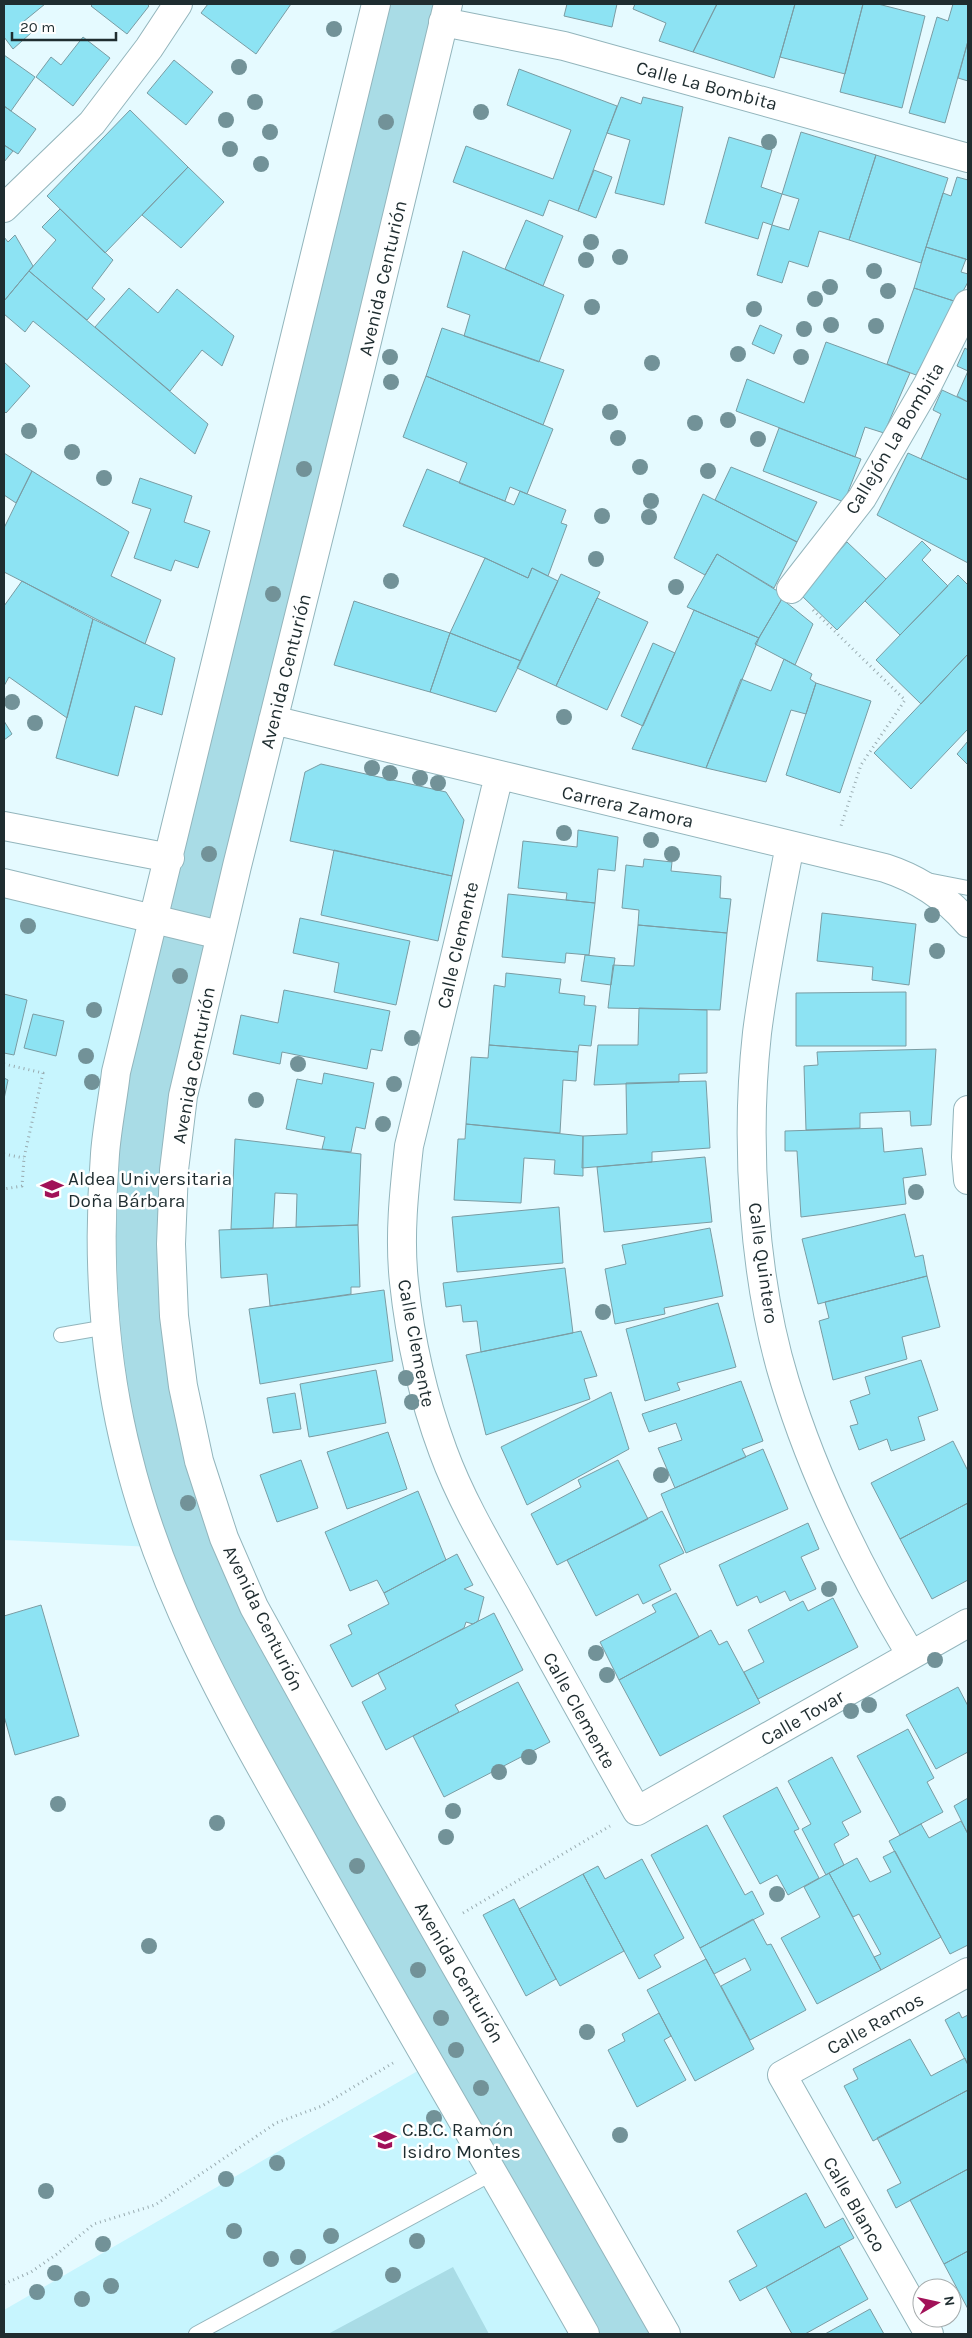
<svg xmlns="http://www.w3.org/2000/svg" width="972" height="2338" font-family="Karla,sans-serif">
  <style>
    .built { fill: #c7f5fe }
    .green { fill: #a9dce6 }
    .building { fill: #8de3f3; stroke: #7a9ca3 }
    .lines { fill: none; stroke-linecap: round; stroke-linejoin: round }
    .lane-casing { stroke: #93b5bc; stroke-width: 16 }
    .street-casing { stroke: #93b5bc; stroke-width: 30 }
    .path { stroke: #99abb0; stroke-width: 3; stroke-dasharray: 1 4; stroke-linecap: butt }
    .lane { stroke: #fff; stroke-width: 14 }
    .street { stroke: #fff; stroke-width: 28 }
    .tree { fill: #729298 }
    .labels { text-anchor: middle; stroke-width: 5; stroke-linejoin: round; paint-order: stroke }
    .street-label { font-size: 19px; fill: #1f2d30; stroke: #fff }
    .poi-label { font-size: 19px; fill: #1f2d30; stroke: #fff; text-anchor: start }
  </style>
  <rect width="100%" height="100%" fill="#e5faff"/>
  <path class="built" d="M4,886L151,921L153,1547L4,1540Z
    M428,2065L581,2334H4V2310Z"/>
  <path class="green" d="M376,4H448L237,866L171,1244L224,1537L666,2334H585L261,1768L127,1454L105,1152Z
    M453,2267L489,2334H328Z"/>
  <path class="building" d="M4,4H45L23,22L31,33L13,49L4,37Z
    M93,4H147L149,6L127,34L91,6Z
    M208,4H291L256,54L201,13Z
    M567,4H617L612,27L564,16Z
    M635,4H717L693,52L659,41L666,23L633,9Z
    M717,4H795L774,78L693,52Z
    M795,4H863L845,74L780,57Z
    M863,4H878L925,16L902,108L840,92Z
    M953,4H968V41L945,123L909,113L937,17L948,21Z
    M83,37L110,58L73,106L36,77L51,57L61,65Z
    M968,41V81L958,78Z
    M4,55L35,77L11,111L4,106Z
    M174,60L213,92L186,125L147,93Z
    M519,69L617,106L578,211L549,200L543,216L453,182L466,146L553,179L571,130L507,105Z
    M621,97L641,104L643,97L683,107L664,205L615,193L630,140L607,133Z
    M4,106L36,129L18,154L4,145Z
    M130,110L188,167L105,253L47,196Z
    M801,132L876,155L849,240L819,231L808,267L789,261L782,283L757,275L772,225L789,230L799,199L782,194Z
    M729,137L772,150L761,187L782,194L772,225L763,222L758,239L705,223Z
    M4,145L13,151L4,162Z
    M876,155L948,178L921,263L849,240Z
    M188,167L224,202L181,248L142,215Z
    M594,170L612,177L596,218L578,211Z
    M957,177L968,180V260L926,247L943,193L951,196Z
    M60,209L113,260L92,288L105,299L87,320L29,271L56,240L42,227Z
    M526,220L563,236L543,286L505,269Z
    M15,235L33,266L4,301V237L8,242Z
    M926,247L966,259L961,272L968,274V282L957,302L914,288Z
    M463,251L564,295L539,362L464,336L470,315L447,307Z
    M29,271L208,424L195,454L33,321L25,332L4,314V301Z
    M129,288L158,313L177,289L234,336L222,366L202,350L170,391L95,327Z
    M914,288L957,302L916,375L887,364Z
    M760,325L782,335L774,354L752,344Z
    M442,328L564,370L543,425L426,376Z
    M826,342L910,373L884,433L865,427L855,457L736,411L747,379L804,403Z
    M965,348L968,350V371L957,366Z
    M4,362L30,386L6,413L4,411Z
    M968,371V402L957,396Z
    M426,376L553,429L527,494L510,487L505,501L459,483L467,463L403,437Z
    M942,390L968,402V480L921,459L941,414L933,410Z
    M779,428L861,459L844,502L763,471Z
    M4,453L32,471L16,503L4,495Z
    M908,453L968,480V563L877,515Z
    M731,467L817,502L797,542L715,500Z
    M427,469L514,505L520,491L566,510L561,523L567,525L548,576L532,568L528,578L485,558L403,526Z
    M32,471L129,532L111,576L161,600L145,644L4,572V528Z
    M140,478L192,496L184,522L210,531L198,568L175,560L171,571L134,558L151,509L132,503Z
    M703,494L797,542L774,588L717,554L705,575L674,558Z
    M922,541L931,550L922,560L948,586L900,635L865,601Z
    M847,542L886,579L837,630L801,595Z
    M717,554L784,595L759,638L687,607Z
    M485,558L528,578L532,568L558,581L521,661L450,633Z
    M561,574L600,592L556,686L517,668Z
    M958,575L968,585V654L921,704L876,660Z
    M22,581L93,619L67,718L9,677L4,686V606Z
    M597,598L648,622L607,710L556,686Z
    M782,599L813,624L795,665L755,644Z
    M354,601L450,633L430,692L334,665Z
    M694,610L759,638L706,768L632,749Z
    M93,619L175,658L162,715L135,706L118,776L56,758Z
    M450,633L521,661L496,712L430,692Z
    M653,643L675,653L643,726L621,716Z
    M968,654V729L911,789L874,753Z
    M784,659L812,674L810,679L816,683L806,714L791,710L766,782L706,768L741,679L771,691Z
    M816,683L871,701L840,793L786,775Z
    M4,721L12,734L4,740Z
    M968,741V765L957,754Z
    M321,764L446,792L464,820L452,876L290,841L305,772Z
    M578,830L618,837L615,871L598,869L595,903L566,900L567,893L518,888L523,841L577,847Z
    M334,850L452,876L438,941L321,915Z
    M644,859L672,862L671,871L721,876L720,898L731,899L727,933L638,925L639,910L622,908L626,865L643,867Z
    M508,894L595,903L589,955L566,953L565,963L502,957Z
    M822,913L916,924L909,985L872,980L873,967L817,961Z
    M300,918L410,941L396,1005L334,992L339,963L293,953Z
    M638,925L727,933L720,1010L608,1008L613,965L634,966Z
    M585,955L615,958L611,985L581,981Z
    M506,973L561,979L559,993L585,996L584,1005L596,1006L591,1046L579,1045L578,1052L489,1045L494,985L505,987Z
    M284,990L390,1011L382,1051L371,1049L367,1069L282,1052L280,1064L233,1054L241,1015L278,1023Z
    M906,992V1046H796V993Z
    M4,994L27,1000L14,1055L4,1053Z
    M639,1008L707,1010V1073L679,1074V1082L594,1085L598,1045H638Z
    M33,1014L64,1021L56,1056L24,1048Z
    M489,1045L578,1052L576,1081L563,1080L560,1133L466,1124L471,1057L488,1058Z
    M936,1049L931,1125L911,1126L910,1111L860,1113V1128L806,1130L804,1066L818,1065L817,1052Z
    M324,1073L374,1083L365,1129L356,1127L351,1152L322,1149L325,1137L286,1129L297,1079L322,1084Z
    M4,1078L8,1080L4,1099Z
    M706,1081L710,1148L652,1152V1162L582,1168L583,1136L627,1134L626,1083Z
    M466,1124L583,1136V1176L554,1174L555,1160L524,1158L521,1203L454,1200L458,1139H465Z
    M882,1128L884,1152L922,1148L926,1175L903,1178L906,1204L801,1217L797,1151H785V1131Z
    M235,1139L361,1154L358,1225L296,1227L297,1194L275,1193L273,1228L231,1229Z
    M705,1157L712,1222L604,1232L597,1167Z
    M559,1207L563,1263L457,1272L452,1217Z
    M905,1214L915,1257L923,1255L927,1276L818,1304L802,1239Z
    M358,1225L360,1287H351V1294L270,1306L267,1274L221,1278L219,1230Z
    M710,1228L723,1296L664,1308L665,1314L615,1324L605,1269L626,1264L622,1245Z
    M565,1268L573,1333L481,1352L477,1321L463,1322L461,1305L446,1307L443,1283Z
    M927,1276L940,1327L902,1337L907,1359L833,1380L819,1321L829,1318L825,1302Z
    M384,1290L393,1361L260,1384L249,1309Z
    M718,1303L736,1367L677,1383L680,1390L645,1401L626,1329Z
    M581,1331L597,1376L584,1379L590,1399L486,1435L466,1355Z
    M921,1360L938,1410L918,1417L925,1440L891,1451L887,1439L859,1450L850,1426L858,1424L850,1401L870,1394L865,1377Z
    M376,1370L386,1423L309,1437L300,1384Z
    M741,1381L763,1441L742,1449L746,1457L675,1488L658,1448L682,1440L676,1423L649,1432L642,1414Z
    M611,1392L629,1449L527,1505L501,1447Z
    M295,1393L301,1429L273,1433L267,1398Z
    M388,1432L407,1489L347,1509L327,1452Z
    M953,1441L968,1471V1503L900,1539L871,1483Z
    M763,1449L788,1509L686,1553L661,1494Z
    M301,1460L318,1508L277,1522L260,1475Z
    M618,1460L648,1519L557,1565L531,1514L581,1487L578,1480Z
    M418,1491L446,1560L384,1593L377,1580L350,1591L325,1532Z
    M968,1503V1580L932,1599L900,1539Z
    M662,1511L684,1553L659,1565L671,1590L643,1604L638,1594L596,1616L567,1560Z
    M808,1523L819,1549L801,1557L816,1589L790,1601L785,1591L760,1603L757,1596L737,1606L719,1565Z
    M457,1554L473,1585L464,1589L484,1597L478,1621L473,1624L466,1622L464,1628L352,1687L330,1645L352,1634L348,1625L389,1604L384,1593Z
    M676,1593L699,1637L619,1680L600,1642L656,1612L652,1605Z
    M833,1598L858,1647L758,1699L744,1672L764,1662L748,1630L803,1601L808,1611Z
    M41,1605L79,1736L15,1755L4,1716V1616Z
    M494,1613L523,1670L455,1705L459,1712L386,1750L362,1702L386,1689L378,1673Z
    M711,1630L719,1645L727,1641L760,1703L660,1756L619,1680Z
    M518,1682L550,1742L444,1797L413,1736Z
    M958,1687L968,1706V1752L936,1769L906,1715Z
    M908,1729L934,1778L927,1782L943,1812L900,1835L857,1756Z
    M832,1757L861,1812L842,1822L849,1835L834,1844L844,1865L826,1875L802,1829L811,1824L788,1781Z
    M777,1787L799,1829L794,1831L819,1878L788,1895L777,1875L760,1884L723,1816Z
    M968,1798V1834L954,1806Z
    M961,1821L968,1834V1945L950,1954L889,1841L921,1824L929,1838Z
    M707,1825L745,1895L752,1891L764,1914L700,1948L651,1855Z
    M895,1851L941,1937L881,1970L874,1957L881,1954L859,1914L853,1917L829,1873L857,1858L870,1882L891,1872L883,1857Z
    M642,1859L684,1938L654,1955L661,1967L639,1979L583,1874L598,1866L605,1879Z
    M829,1873L881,1970L817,2004L781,1938L820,1917L804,1887Z
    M583,1874L624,1951L560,1986L519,1909Z
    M514,1899L556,1979L526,1996L483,1915Z
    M753,1919L767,1945L771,1944L806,2010L750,2040L721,1986L751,1970L745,1958L714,1974L700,1948Z
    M706,1959L754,2049L695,2081L647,1990Z
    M959,2012L962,2018L968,2015V2065L945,2020Z
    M659,2013L671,2036L664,2040L686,2080L637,2107L608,2050L625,2041L622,2034Z
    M910,2039L931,2076L965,2058L968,2065V2090L873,2141L844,2086L858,2079L853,2069Z
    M968,2090V2169L896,2208L887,2190L901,2183L877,2138Z
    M968,2169V2251L944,2264L910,2200Z
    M806,2193L825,2228L843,2218L854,2238L740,2301L729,2281L757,2266L737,2231Z
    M839,2246L868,2299L805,2334H792L766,2287Z
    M968,2251V2309L944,2264Z
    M870,2309L884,2334H825Z"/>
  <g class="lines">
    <defs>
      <path id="lane" d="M927,880L968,888
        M61,1335L107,1327
        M196,2334L493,2173"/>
      <path id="street" d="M376,4L116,1072C113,1099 107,1127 105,1154C97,1254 103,1360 128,1457C163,1599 235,1721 306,1847C397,2010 493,2171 585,2334
        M448,4L361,366L237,866L183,1096L174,1170L171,1244L174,1316L183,1386L199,1461L224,1538L254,1607L367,1811L666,2334
        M443,22L564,46L968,158
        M4,208L92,123L149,48L178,4
        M791,589L862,498L928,384L968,304
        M273,720L885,868C919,879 945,896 968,923
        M499,775L409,1146C404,1191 399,1237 404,1282C410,1339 423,1397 443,1451C462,1503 492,1552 519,1600C558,1670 597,1741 637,1811L968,1623
        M4,826L170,858
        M790,845C778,907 765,970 757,1033C745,1141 753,1278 785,1382C814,1478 860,1570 911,1655
        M4,883L220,935
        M968,1110L966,1157L968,1180
        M929,2334L782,2075L968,1972"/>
    </defs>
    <use href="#lane" class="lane-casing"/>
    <use href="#street" class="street-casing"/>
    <path class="path" d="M813,610L905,700L861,765L841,826
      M4,1064L43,1073L24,1158L22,1186L4,1189
      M4,1154L24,1158
      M463,1913L610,1826
      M4,2284L31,2272L57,2254L94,2224L155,2205L276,2123L322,2106L393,2063"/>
    <use href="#lane" class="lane"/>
    <use href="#street" class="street"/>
  </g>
  <g class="tree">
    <circle cx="334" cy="29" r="8"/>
    <circle cx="239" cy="67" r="8"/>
    <circle cx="255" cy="102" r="8"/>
    <circle cx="481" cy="112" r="8"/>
    <circle cx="226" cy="120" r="8"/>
    <circle cx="386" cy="122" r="8"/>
    <circle cx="270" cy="132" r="8"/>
    <circle cx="769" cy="142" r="8"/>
    <circle cx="230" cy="149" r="8"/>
    <circle cx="261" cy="164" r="8"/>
    <circle cx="591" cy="242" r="8"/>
    <circle cx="620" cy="257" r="8"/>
    <circle cx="586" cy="260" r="8"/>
    <circle cx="874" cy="271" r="8"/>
    <circle cx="830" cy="287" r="8"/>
    <circle cx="888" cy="291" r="8"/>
    <circle cx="815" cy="299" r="8"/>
    <circle cx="592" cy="307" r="8"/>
    <circle cx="754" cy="309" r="8"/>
    <circle cx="831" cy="325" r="8"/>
    <circle cx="876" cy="326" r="8"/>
    <circle cx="804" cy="329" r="8"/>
    <circle cx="738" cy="354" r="8"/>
    <circle cx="390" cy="357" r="8"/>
    <circle cx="801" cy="357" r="8"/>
    <circle cx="652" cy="363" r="8"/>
    <circle cx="391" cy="382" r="8"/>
    <circle cx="610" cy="412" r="8"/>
    <circle cx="728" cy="420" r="8"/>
    <circle cx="695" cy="423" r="8"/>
    <circle cx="29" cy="431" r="8"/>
    <circle cx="618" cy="438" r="8"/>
    <circle cx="758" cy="439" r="8"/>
    <circle cx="72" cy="452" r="8"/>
    <circle cx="640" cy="467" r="8"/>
    <circle cx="304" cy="469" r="8"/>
    <circle cx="708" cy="471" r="8"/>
    <circle cx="104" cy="478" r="8"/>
    <circle cx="651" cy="501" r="8"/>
    <circle cx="602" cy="516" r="8"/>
    <circle cx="649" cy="517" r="8"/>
    <circle cx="596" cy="559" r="8"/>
    <circle cx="391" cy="581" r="8"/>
    <circle cx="676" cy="587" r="8"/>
    <circle cx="273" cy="594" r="8"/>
    <circle cx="12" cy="702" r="8"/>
    <circle cx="564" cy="717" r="8"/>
    <circle cx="35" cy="723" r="8"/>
    <circle cx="372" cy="768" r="8"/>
    <circle cx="390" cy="773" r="8"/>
    <circle cx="420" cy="778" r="8"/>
    <circle cx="438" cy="783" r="8"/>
    <circle cx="564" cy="833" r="8"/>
    <circle cx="651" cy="840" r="8"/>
    <circle cx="209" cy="854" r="8"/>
    <circle cx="672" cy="854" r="8"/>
    <circle cx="932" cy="915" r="8"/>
    <circle cx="28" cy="926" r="8"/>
    <circle cx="937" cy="951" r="8"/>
    <circle cx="180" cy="976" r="8"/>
    <circle cx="94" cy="1010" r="8"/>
    <circle cx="412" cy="1038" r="8"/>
    <circle cx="86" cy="1056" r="8"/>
    <circle cx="298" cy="1064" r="8"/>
    <circle cx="92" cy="1082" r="8"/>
    <circle cx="394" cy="1084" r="8"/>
    <circle cx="256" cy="1100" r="8"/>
    <circle cx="383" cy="1124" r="8"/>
    <circle cx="916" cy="1192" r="8"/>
    <circle cx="603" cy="1312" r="8"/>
    <circle cx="406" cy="1378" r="8"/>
    <circle cx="412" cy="1402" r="8"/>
    <circle cx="661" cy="1475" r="8"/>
    <circle cx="188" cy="1503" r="8"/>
    <circle cx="829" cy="1589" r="8"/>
    <circle cx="596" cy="1653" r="8"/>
    <circle cx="935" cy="1660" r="8"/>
    <circle cx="607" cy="1675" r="8"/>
    <circle cx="869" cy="1705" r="8"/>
    <circle cx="851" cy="1711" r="8"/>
    <circle cx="529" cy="1757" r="8"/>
    <circle cx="499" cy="1772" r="8"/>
    <circle cx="58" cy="1804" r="8"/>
    <circle cx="453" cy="1811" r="8"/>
    <circle cx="217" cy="1823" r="8"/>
    <circle cx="446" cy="1837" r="8"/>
    <circle cx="357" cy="1866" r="8"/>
    <circle cx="777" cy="1894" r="8"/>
    <circle cx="149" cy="1946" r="8"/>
    <circle cx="418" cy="1970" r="8"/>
    <circle cx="441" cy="2018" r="8"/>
    <circle cx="587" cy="2032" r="8"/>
    <circle cx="456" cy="2050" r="8"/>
    <circle cx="481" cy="2088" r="8"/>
    <circle cx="434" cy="2118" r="8"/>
    <circle cx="620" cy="2135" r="8"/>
    <circle cx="277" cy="2163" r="8"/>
    <circle cx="226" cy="2179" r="8"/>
    <circle cx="46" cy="2191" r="8"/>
    <circle cx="234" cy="2231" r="8"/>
    <circle cx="331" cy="2236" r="8"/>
    <circle cx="417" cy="2241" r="8"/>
    <circle cx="103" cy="2244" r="8"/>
    <circle cx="298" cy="2257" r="8"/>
    <circle cx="271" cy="2259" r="8"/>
    <circle cx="55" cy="2273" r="8"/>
    <circle cx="393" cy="2275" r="8"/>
    <circle cx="111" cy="2286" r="8"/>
    <circle cx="37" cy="2292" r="8"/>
    <circle cx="82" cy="2299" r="8"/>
  </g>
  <defs>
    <symbol id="university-bare" viewBox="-9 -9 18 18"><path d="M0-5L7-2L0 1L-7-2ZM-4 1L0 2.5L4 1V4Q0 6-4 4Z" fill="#a11158" stroke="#fff" stroke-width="2.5" paint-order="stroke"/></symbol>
    <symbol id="school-bare" viewBox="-9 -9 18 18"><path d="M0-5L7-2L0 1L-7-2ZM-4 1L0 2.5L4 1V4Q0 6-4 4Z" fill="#a11158" stroke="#fff" stroke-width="2.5" paint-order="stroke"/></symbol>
  </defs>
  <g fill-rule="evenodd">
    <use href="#university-bare" x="36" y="1173" width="32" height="32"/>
    <use href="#school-bare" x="369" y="2124" width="32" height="32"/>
  </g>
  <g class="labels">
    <g class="street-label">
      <text transform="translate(707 85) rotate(15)" y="7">Calle La Bombita</text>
      <text transform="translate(382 278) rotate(-77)" y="7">Avenida Centurión</text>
      <text transform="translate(894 438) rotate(-59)" y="7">Callejón La Bombita</text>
      <text transform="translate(285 671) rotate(-76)" y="7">Avenida Centurión</text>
      <text transform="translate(628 806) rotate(13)" y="7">Carrera Zamora</text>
      <text transform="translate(457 945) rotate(-77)" y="7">Calle Clemente</text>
      <text transform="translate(193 1065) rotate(-79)" y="7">Avenida Centurión</text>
      <text transform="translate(764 1263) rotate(82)" y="7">Calle Quintero</text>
      <text transform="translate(417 1343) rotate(79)" y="7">Calle Clemente</text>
      <text transform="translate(264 1618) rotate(64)" y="7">Avenida Centurión</text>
      <text transform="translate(580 1710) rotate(61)" y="7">Calle Clemente</text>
      <text transform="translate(802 1717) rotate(-30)" y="7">Calle Tovar</text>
      <text transform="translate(460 1972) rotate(60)" y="7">Avenida Centurión</text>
      <text transform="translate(875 2023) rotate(-29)" y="7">Calle Ramos</text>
      <text transform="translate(855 2204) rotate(60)" y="7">Calle Blanco</text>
    </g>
    <g class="poi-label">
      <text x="68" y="1185">Aldea Universitaria<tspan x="68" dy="22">Doña Bárbara</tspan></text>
      <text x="402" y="2136">C.B.C. Ramón<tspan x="402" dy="22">Isidro Montes</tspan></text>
    </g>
  </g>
  <rect width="972" height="2338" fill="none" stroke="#1f2d30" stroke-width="10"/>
  <g transform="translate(937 2303) rotate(81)"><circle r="24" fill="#ffffff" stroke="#a5abac"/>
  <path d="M0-4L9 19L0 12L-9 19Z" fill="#a11158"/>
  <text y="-8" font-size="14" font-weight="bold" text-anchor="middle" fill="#1f2d30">N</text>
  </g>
  <path d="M12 32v8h104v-8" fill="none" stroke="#1f2d30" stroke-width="2.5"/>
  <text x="20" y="32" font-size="15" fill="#1f2d30" stroke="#ffffff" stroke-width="4" paint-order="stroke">20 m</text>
</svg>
